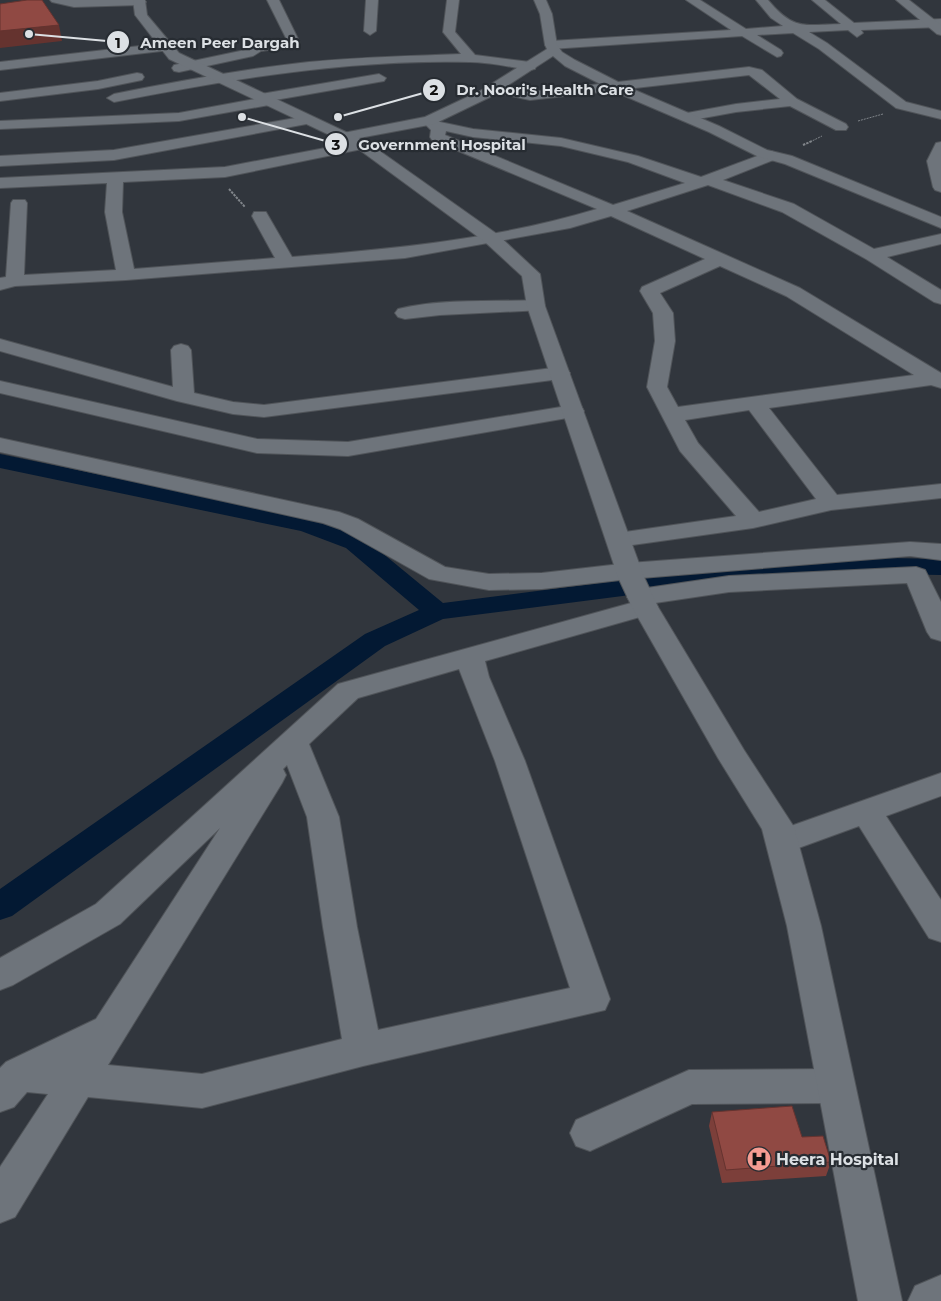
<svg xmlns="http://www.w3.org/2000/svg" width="941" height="1301" font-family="Montserrat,sans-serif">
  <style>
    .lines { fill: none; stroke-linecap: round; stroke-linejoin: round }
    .canal { fill: #031933; fill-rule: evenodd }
    .minor-casing { stroke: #505459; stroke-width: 2 }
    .tertiary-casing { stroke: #505459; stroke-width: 2 }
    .secondary-casing { stroke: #505459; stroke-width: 2 }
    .path-far1 { stroke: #80858a; stroke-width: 1; stroke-dasharray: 2 1; stroke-linecap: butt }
    .path { stroke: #80858a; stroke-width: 2; stroke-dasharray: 2.5 1; stroke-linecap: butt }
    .minor { fill: #6e747b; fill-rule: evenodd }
    .tertiary { fill: #6e747b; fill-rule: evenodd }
    .secondary { fill: #6e747b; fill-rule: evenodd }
    .wall { fill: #7c3f3a }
    .shaded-wall { fill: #65332f }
    .building { fill: #904943; stroke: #65332f }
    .labels { text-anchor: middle; stroke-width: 4.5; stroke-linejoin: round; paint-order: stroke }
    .near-poi-label { font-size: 16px; font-weight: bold; fill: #dce0e4; stroke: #272c32; text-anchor: start }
    .leader { fill: none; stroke: #dce0e4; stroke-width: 2 }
    .callout-dot { fill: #dce0e4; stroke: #272c32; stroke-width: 2 }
    .mark-label { font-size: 15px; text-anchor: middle; font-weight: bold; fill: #111 }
    .callout-label { font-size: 15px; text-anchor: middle; font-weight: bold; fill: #dce0e4; stroke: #272c32; stroke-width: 4.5; stroke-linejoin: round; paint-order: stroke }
  </style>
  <rect width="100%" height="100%" fill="#31363d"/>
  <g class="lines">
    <path class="canal" d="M0,454L317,520L364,538L443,603L708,569L832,557L941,559V575L832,573L708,585L443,619L385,646L12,916L0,920V889L365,634L419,610L346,548L301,531L0,468Z"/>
    <defs>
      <path id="minor" d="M50,0H144L146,2L140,5L74,7L52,2Z
        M267,0H279L300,43L298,46L261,51L253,56L179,72L174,71L172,68L174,65L245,50L258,44L287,40Z
        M366,0H378L376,31L370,35L364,31Z
        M447,0H459L455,32L475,55L530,62L536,66L535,69L530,70C510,67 489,62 470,62C350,59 231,79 114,102L107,98L114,94C179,81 244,69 309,62C360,57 411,56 461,54L443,32Z
        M686,0H700L746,29L783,26L771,18L756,0H768C794,31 804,25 841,24L812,0H825L854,23L941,19V27L861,30L863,33L857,37L848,30L809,32L827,43L906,102L941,111V119L896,108L819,49L793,33L757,35L781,50L783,53L781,56L777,57L742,36L551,49L545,45L551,41L731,30Z
        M166,43L172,47L170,50L0,70V62Z
        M749,67L762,70L797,99L846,124L848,127L846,130H836L790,106L736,112L687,121L682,120L680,117L682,114L687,113L736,104L780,99L749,75L530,100L489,91L487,88L494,84L530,92Z
        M137,73L142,74L144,77L142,80L98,89L0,101V93L98,81Z
        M379,74L386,78L384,81L275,100L274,104L269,105L179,121L0,129V121L179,113L255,99L256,95L261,94Z
        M307,116L312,117L314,120L312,123L114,160L0,166V156L114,150Z
        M429,117L440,122L473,129L561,138L638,156L701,177L771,151L776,153L779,156L776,159L723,180L794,204L874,249L941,234V244L887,257L941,290V304L934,302L866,259L782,212L708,185L627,211L800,288L941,373V388L931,385L769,408L837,495L941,484V498L831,510L753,528L618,547L609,545L606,540L609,535L618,533L736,516L680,451L647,387L655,341L653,313L640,291L642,287L705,259L611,216L570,228L405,258L126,280L15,286L0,290V278L6,277L11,203L13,200H25L27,203L24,275L116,270L105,212L107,183L0,188V178L225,167L362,141L367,142L369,145L367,148L362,149L225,177L123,182L122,212L134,269L275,258L252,216L254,212H266L292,257C394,249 498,239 597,209L432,140L430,137L431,130L422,121L424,118ZM446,131L473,137L561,146L628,162L685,183L613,205L445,135ZM720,266L786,296L914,375L678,407L667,387L675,341L673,313L660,293ZM749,410L816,499L759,512L698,443L685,420Z
        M536,300L543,302L545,306L543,310L440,315L405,319L398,317L395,313L398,309C442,298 491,302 536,300Z
        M0,339L173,387L171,350L174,346L181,344L188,346L191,350L194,393L233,402L264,405L560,367L567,369L570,373L567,377L560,379L264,417L233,414L177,401L0,351Z
        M0,381L257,439L348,442L573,405L581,406L584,411L581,416L573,417L348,456L257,453L0,393Z
        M0,438L339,512L358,519L445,567L489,574L542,573L629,563L910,542L941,544V560L910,556L629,579L542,589L489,590L429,579L340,529L323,523L0,452Z
        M916,567L925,570L941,602V641L931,638L927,632L907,583L729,592L655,603L658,607L654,613L485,661L489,677L525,761L610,999L605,1010L363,1066L202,1108L88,1097L15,1217L0,1223V1167L48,1094L27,1092L14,1107L0,1112V1068L6,1062L96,1019L220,828L120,924L13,985L0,990V958L96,904L338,684L631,603L627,597L631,591L640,589L729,576ZM459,669L495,761L570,988L378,1030L357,927L339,817L309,744L358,698ZM287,765L307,817L323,927L342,1039L202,1074L108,1065L282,783L286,775L283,769Z
        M941,773V796L886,816L941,900V942L929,938L859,826L782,854L771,851L766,842L771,833Z
        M836,1069L850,1074L855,1086L850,1098L836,1103L692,1104L590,1151L576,1146L570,1133L576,1120L689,1070Z
        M941,1275V1301H908L915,1286Z"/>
      <path id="tertiary" d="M534,0H546L552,14L557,45L562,52L575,60L630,88L719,126L767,150L792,156L941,217V228L785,164L757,156L709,132L620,94L565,66L553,56L490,97L434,124L343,141L338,140L336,137L338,134L425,117L480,91L547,49L545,45L540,14Z
        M896,0H909L941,25V35L937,34Z"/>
      <path id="secondary" d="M133,0H145L147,15L179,53L367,142L497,234L540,274L545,306L644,577L658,607L744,750L794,827L821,926L902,1301H858L787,926L762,829L718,758L632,607L618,577L527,306L522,276L485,242L357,148L169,59L135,15Z
        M941,142V192L935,190L933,187L927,161L936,143Z"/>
    </defs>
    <use href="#minor" class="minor-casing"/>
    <use href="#tertiary" class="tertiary-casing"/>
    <use href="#secondary" class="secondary-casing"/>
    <path class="path-far1" d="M858,121L883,114
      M810,142L822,136"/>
    <path class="path" d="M803,145L812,141
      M229,189L245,207"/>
    <use href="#minor" class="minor"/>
    <use href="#tertiary" class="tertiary"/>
    <use href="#secondary" class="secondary"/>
  </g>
  <path class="wall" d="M712,1112L831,1162L826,1176L722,1183L709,1126Z"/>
  <path class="shaded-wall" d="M59,25L62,41L0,48V31Z"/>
  <path class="building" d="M27,0H42L59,25L0,31V4Z
    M792,1106L802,1137L823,1136L831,1162L726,1170L712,1112Z"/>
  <defs>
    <symbol id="hospital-disc" viewBox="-11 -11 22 22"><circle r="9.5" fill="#f59c92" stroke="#272c32"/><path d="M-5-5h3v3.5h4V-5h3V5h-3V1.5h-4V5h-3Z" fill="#111"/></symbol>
  </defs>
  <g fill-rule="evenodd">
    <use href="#hospital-disc" x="745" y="1145" width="28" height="28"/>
  </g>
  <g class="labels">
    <g class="near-poi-label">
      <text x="776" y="1165">Heera Hospital</text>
    </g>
  </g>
  <path class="leader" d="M29 34L118 42M338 117L434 90M242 117L336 144"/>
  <g class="callout-dot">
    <circle cx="29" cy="34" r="5"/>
    <circle cx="338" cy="117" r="5"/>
    <circle cx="242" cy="117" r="5"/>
    <circle cx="118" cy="42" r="12"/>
    <circle cx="434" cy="90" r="12"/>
    <circle cx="336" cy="144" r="12"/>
  </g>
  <g class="mark-label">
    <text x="118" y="48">1</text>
    <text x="434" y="95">2</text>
    <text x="336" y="150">3</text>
  </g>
  <g class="callout-label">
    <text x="220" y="48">Ameen Peer Dargah</text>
    <text x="545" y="95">Dr. Noori's Health Care</text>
    <text x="442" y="150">Government Hospital</text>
  </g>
</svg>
